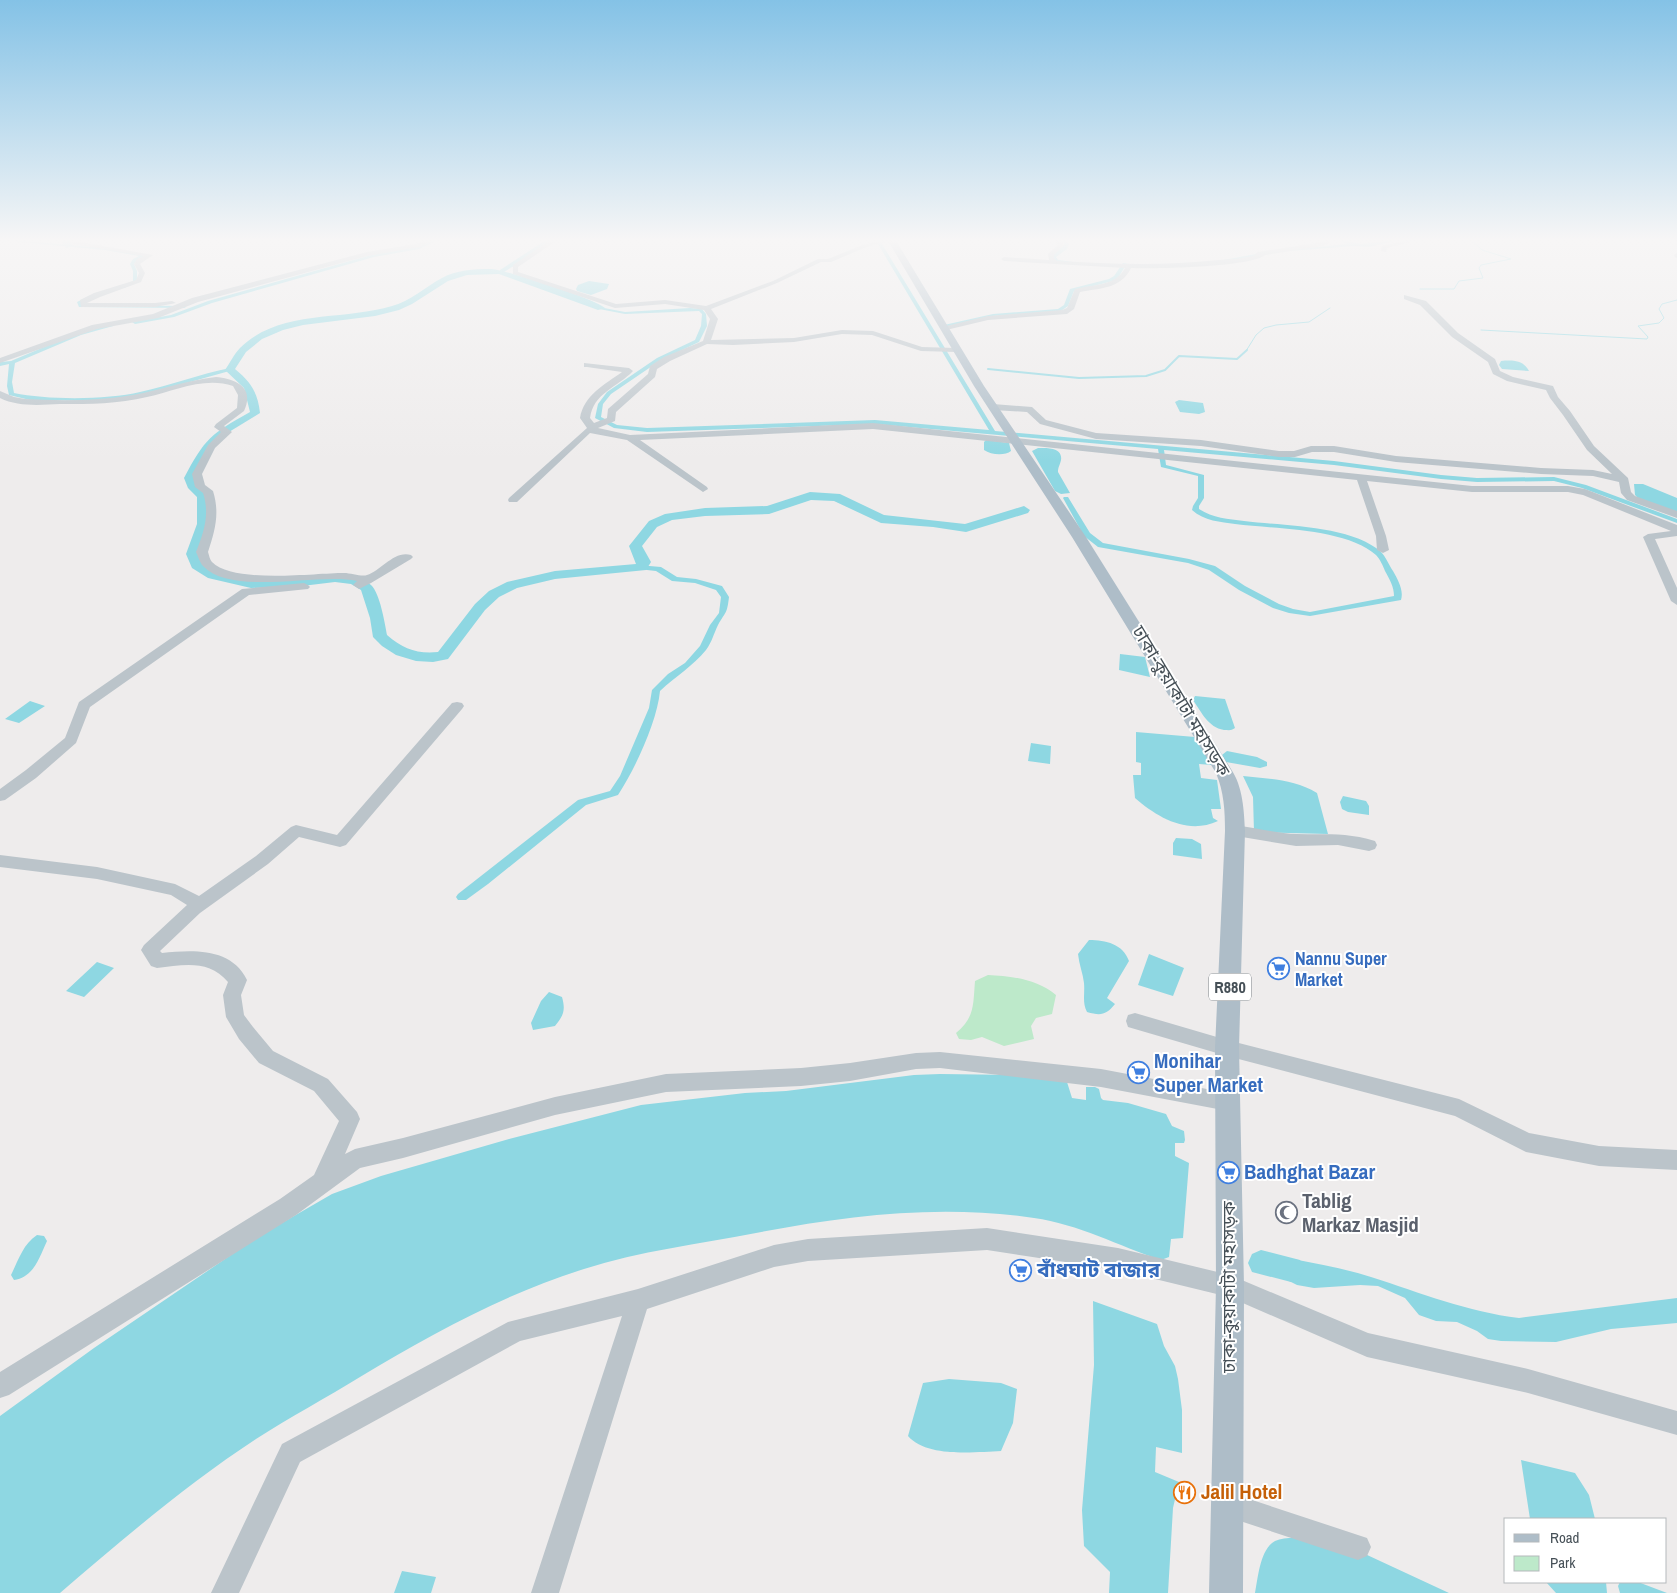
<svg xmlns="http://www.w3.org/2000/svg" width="1677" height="1593" font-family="'Archivo Narrow','Noto Sans Bengali',sans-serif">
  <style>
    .green { fill: #bde9ca }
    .water { fill: #8ed7e2 }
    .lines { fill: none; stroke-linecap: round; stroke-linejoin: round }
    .stream-far1 { stroke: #8ed7e2; stroke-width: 1 }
    .stream { stroke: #8ed7e2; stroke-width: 2 }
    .canal { fill: #8ed7e2; fill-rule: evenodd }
    .river { fill: #8ed7e2; fill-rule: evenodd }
    .minor { fill: #bbc4ca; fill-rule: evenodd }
    .major { fill: #aebdc8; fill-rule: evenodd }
    .labels { text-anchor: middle; stroke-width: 4; stroke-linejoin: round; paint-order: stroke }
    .shield { fill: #fff; stroke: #7e8489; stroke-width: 1 }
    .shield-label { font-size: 16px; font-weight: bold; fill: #465057 }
    .street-label { font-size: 18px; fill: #465057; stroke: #fff }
    .shop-label { font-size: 18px; font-weight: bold; fill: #366cbe; stroke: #fff; text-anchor: start }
    .near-shop-label { font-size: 21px; font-weight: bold; fill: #366cbe; stroke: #fff; text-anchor: start }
    .near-worship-label { font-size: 21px; font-weight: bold; fill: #5b616d; stroke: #fff; text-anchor: start }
    .near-food-label { font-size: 21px; font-weight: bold; fill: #c56008; stroke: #fff; text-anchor: start }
  </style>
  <rect width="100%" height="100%" fill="#eeecec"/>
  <path class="green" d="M988,975C1011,976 1037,979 1056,995L1052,1014L1036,1018L1031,1026L1034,1039L1004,1046L982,1037L971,1040L959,1039L956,1033C975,1017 973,1005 975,981Z"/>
  <path class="water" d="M589,281L609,284L607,289L591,295L577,291L576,289L578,285Z
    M1501,361C1513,360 1523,360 1529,371L1502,369L1499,365Z
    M1179,400L1203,403L1205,412L1199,414L1180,412L1175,402Z
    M986,440L1009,443L1011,451C1005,456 991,455 984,450V442Z
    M1038,448C1046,448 1063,447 1061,460C1060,465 1058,467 1058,472L1070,493L1061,494L1055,491L1032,451Z
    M1634,484H1643L1677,498V513L1640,500L1635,495Z
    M1120,654L1145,657L1150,677L1119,670Z
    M1195,696L1225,699L1235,728C1231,731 1229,730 1224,730C1208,727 1202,713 1193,700Z
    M30,701L45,706L19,723L5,719Z
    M1136,732L1195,737L1212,765L1199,764L1201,778L1217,780L1221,809H1211L1213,818L1218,821C1188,835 1158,818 1135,798L1133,775H1141V763L1136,762Z
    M1031,743L1051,746L1050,764L1028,761Z
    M1227,751L1257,757L1267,762V766L1260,768L1226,762L1222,755Z
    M1243,776C1269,779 1294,779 1317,793L1328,834L1254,832L1253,797Z
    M1343,796L1366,801L1369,806V815L1348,812L1342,809L1340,802Z
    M1176,838L1192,839L1201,844L1202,859L1173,855V843Z
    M1089,940C1106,940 1123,944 1129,961L1107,998L1115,1004C1106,1015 1101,1016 1087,1012C1082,1002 1085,994 1084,983C1083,974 1079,964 1078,954Z
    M1149,954L1184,968L1173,996L1138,985Z
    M97,962L114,968L84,997L66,991Z
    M549,992L562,997C566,1011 563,1016 555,1026L533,1030L531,1023L541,1001Z
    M940,1074L1016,1075L1067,1082L1072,1098L1086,1100V1087H1095L1099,1089L1101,1098L1103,1100L1128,1103L1166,1114L1172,1126L1184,1131L1185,1140L1184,1143H1175V1156L1189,1163L1183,1238L1171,1239L1169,1257L1161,1260C1119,1246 1078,1224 1034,1218C941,1204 848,1215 756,1233C699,1244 640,1251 584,1269C504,1294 432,1334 360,1377C326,1398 290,1417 256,1439C186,1485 123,1539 60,1593H0V1416L94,1348L256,1238L332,1194L381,1176L509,1139L641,1105L745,1093L786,1091L914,1075Z
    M37,1235L44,1236L47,1241C39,1258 34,1277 14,1280L11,1275C18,1261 23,1244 37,1235Z
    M1293,1259C1319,1264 1346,1269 1371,1277C1421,1293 1468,1312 1519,1318L1677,1298V1323L1611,1329L1556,1342L1501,1341L1488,1339L1477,1331L1457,1322L1436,1321L1419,1315L1405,1298L1378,1286L1360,1285L1314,1288L1297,1285L1287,1280L1280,1271L1268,1267L1269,1261C1277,1263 1286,1266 1293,1259Z
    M1093,1301L1157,1324L1164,1346L1175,1366L1178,1379L1182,1410V1453L1156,1447L1155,1472L1179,1482L1173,1508L1168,1593H1109L1110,1572L1084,1546L1082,1510L1094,1365Z
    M949,1379L1001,1383L1017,1389L1013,1423L1001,1451C975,1452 927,1458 908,1436L923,1383Z
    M1521,1460L1575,1473L1589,1495L1595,1519H1530Z
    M1303,1538L1365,1554L1449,1593H1255C1258,1578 1260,1549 1275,1541C1283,1537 1295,1538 1303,1538Z
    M402,1571L436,1577L431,1593H394Z
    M1546,1582H1606L1607,1593H1556Z
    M1620,1582H1638L1667,1593H1620L1618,1586Z"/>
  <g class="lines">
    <path class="stream-far1" d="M1420,289H1454L1459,281L1483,278L1479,268L1481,265L1511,259L1482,250L1470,239
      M1481,330L1647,339L1648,337L1638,326L1659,323L1664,318L1659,309L1662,304L1677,300
      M1246,351L1256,335L1264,328L1276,325L1309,322L1330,308"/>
    <path class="stream" d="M988,369L1079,378L1146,376L1165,370L1179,356L1237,359L1247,350"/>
    <path class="canal" d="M0,239L105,248L146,256L137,261L134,264L137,271V282L124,288L122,286L133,281V271L130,264L133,259L139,256L105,250L0,240Z
      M435,239H440L419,249L374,257L212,303L174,317L135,324L132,322L171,315L208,301L371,255L416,247Z
      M543,239L551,240L538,251L504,272H500V270L546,240Z
      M875,239H879L995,431L1334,461L1441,475L1477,478L1554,477L1586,485L1677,519V523L1582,488L1554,481L1477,482L1441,479L1334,465L1164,450L1166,465L1204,475V498L1199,506V509C1213,518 1228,519 1244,521C1283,526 1351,525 1381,552C1386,557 1389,565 1393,571C1398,580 1404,590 1401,600L1310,616L1289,613L1273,608L1239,590L1209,570L1188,563L1098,547L1084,536L1063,498L1064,497H1068L1090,533L1103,543L1189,559L1215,566L1245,586L1279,604L1293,609L1310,612L1394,596C1394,587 1390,580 1385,571C1383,566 1380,559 1376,555C1346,528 1274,529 1235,524C1221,522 1204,521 1192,510L1193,506L1198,498V476L1161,467L1158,449L875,424L647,432L614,428L595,418L598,404L607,392L657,358L695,340L701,326L702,314L699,311L625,314L599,309V307L625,312L690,308L702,309L706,314L707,326L699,342L661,360L611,394L603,404L601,417L617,425L647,428L875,420L989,430Z
      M1060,239H1064L1069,244L1067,249L1056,257L1058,260L1073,262V264L1055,262L1051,257L1065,244Z
      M1336,239L1361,244L1403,239L1369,247L1354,246L1289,251L1287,250L1347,244Z
      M1267,252L1269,254L1220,262L1218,261Z
      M1123,263L1135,265H1126L1118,278L1113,281L1074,291L1068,306L1061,311L993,316L947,327L944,325L993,314L1058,309L1064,305L1070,289L1109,279L1114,276Z
      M91,295L93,297L82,303V305L184,306L186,307L184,308L79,307L77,302Z
      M111,323L113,326L81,335L15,363L12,382L14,393C47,400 107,400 140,392C171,385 200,374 230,368L233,370L140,396L105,401L30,400L9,395L7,386L9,364L0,366V362L11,361L77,333Z
      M638,565L661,567L677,577L696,579L722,586L729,597C727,614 726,611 718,625C714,633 712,642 706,650C693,666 676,676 660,691C657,722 635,769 618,795L586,805L488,884L466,900H458L456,897L458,894L578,800L610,791L620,776L649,708L652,690L668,674L685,663L700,646L710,625L719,613L721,597L716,590L695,583L672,581L656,571L638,569Z"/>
    <path class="river" d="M0,239H19L3,242Z
      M60,239H68L73,246L66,248Z
      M599,239H619C614,243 604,243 599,239Z
      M490,269C505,269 595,299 605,308L598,310L499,274L467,275L448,281L412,304L399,310L375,316L303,325L283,330L262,339L246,352L235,369C251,382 258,393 260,413L224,435L210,450L196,478L199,486L209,496C209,505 210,514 209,523C208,533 198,545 200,555C201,563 206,565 212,569C256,596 342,558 371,585C380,593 385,624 387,635C403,649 417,654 438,652L475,604L489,591L507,582L555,571L636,564L629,546L649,521L665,514L705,508L767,506L810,492L840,494L884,515L965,524L1024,506L1030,510L1028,513L966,532L933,527L881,523L834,501L811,500L769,514L705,516L672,520L657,527L642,546L651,562L646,570L555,579L517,588L499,597L485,610L448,659L433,662L416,661L396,655L382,646L373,637L370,618L361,590L351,584L335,582L302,586L251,588L208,578L192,568L186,554L197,524V497L188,488L184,478C205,438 211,434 250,412L244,388L225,370C230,363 234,354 240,348C279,309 343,321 392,306C411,301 425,287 442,278C456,270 474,269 490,269Z
      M1261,1250L1300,1260L1304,1269L1300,1278L1291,1282L1252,1272L1248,1263L1252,1254Z"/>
    <path class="minor" d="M428,239H436L420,247L367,256L198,302L158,318L97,329L0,363V358L92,325L153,314L192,298L367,252L416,244Z
      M552,239H559L518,267V272L616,304L665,300L706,306L773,281L818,259H828L860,246L884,239H894L864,248L831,262H821L777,283L711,309L718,319L711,340L794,338L842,330L873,331L922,347L956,348L960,350L956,352L921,351L872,335L842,334L794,342L733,345L707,344L670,361L657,369L655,377L616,412L615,421L598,428L630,435L873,423L1472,486H1568L1585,489L1677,525V536L1655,539L1677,588V605L1671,601L1643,537L1648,534L1671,531L1583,495L1568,492H1472L1367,481L1386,536L1389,550L1383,553L1377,550L1376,536L1357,480L873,429L640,440L707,487L708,489L703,492L627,440L590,433L517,502H509L508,500L509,498L587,428L580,418C584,395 604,385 622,372L587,367H584V363L629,368L633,371C618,387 593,393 590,418L594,423L607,418L608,409L648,374L650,366L664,357L703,341L710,319L704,310L665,304L615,308L513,274V265Z
      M1055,239H1061L1064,245L1054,255V258L1057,261C1111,264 1164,266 1218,260C1230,259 1244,259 1256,255L1255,254L1258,252L1322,242L1323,239H1329V243L1322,246L1265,255C1252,267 1154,269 1131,268C1121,289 1100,288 1080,292L1074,309L1067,314L988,320L942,331V327L988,316L1062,310L1067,308L1075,289C1093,284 1115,287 1125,268L1004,261L1001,259L1004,257L1049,260L1048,254L1058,245Z
      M1348,239H1384L1381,241H1351Z
      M1411,239H1422L1387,248L1386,252L1381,251L1382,246Z
      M75,241L153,255L140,264L145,273L141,282L100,297L87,303H155L172,301L176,303L155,307H81L80,300L94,293L136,280L139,273L134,264L137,259L143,256L73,244L72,243Z
      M1677,253V258L1675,257L1674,255Z
      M1404,295L1426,301L1458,333L1495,359L1500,371L1513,377L1553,386L1558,397L1570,411L1594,446L1628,478L1631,492L1635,496L1677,511V518L1627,500L1621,493L1619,482L1593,476L1541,474L1396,462L1334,452H1312L1295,457H1279L1201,446L1096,439L1040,424L1027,412L993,410L989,407L993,404L1032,407L1046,420L1096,433L1201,440L1279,451H1294L1311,446H1334L1396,456L1541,468L1593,470L1612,474L1587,450L1563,415L1550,398L1546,390L1507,381L1493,374L1488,362L1452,337L1420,305L1404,299Z
      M216,377C236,379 255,387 244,411L224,426L232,432L215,448L202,474L205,485L213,491C220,513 215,531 208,552C209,555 210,560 212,562C234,584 314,573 344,573C351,573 362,577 367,575C381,571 394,550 411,555L413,557L411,559L371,583L359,589L353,585L357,581C320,572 232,597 203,566C200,563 198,556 196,552C204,532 210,514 203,493L195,487L192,474L208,445L221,432L214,427L216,424L237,408L238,395L233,386C205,376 174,391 147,397C118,404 90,404 60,404C40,405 18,407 0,398V391L14,397L25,399C61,401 97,401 133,395C161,390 187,380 216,377Z
      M304,583L308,585L310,587L308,589L249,595L90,707L76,743L36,778L5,800L0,801V789L26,770L65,738L79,702L242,589Z
      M457,702L462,703L464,706L462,709L346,845L340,847L299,837L268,864L200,913L160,951L162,953C192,950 231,947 247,980L241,995L244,1015L253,1027L273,1051L328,1079L357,1112L360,1119L345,1154L355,1149L403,1138L555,1097L666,1074L801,1068L850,1063L916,1053L940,1052L1101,1069L1228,1093L1235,1096L1238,1102L1235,1108L1228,1111L1101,1087L940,1068L916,1069L850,1081L801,1086L666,1092L555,1115L403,1158L360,1168L296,1215L9,1395L0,1398V1372L280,1199L314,1175L339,1121L314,1091L259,1063L239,1039L226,1017L223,995L228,982C209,959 183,965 157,968L151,966L141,950L144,945L187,905L171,895L97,879L0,867V855L97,867L175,884L199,896L256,856L291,827L296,825L337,835L452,703Z
      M1235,825C1255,828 1277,833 1297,834C1325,835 1346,832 1375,841L1377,845L1375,849L1369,851L1338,845L1296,846L1230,835L1227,831L1230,827Z
      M1135,1013L1227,1040L1459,1099L1529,1133L1599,1146L1677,1150V1170L1599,1166L1526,1152L1455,1116L1227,1056L1128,1027L1126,1021L1128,1015Z
      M987,1228L1118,1248L1230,1275L1368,1333L1528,1369L1677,1411V1435L1528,1393L1367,1357L1229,1297L1118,1270L987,1250L808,1261L774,1267L647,1309L559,1593H531L622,1316L520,1341L300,1462L239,1593H211L282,1444L508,1322L638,1289L774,1245L808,1239Z
      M1228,1492L1367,1538L1371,1547L1367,1556L1358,1560L1219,1514L1215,1505L1219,1496Z"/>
    <path class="major" d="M887,239H895L984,386L1086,537L1231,769C1243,787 1244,810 1245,831L1239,1048L1244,1286L1243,1593H1209L1216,1286L1215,1048L1225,831C1225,811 1224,792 1216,773L1072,537L974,386Z"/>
  </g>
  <linearGradient id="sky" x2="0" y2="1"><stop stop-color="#84c2e6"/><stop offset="0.52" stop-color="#f7f6f6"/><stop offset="1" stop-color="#f7f6f6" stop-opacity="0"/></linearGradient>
  <rect width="1677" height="462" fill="url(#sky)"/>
  <defs>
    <symbol id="supermarket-ring" viewBox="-11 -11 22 22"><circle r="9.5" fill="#fff" stroke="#3f7fe0" stroke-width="1.5"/><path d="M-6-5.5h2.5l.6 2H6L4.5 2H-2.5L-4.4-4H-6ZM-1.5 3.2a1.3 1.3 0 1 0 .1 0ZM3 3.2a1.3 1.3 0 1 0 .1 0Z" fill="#3f7fe0"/></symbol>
    <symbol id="mosque-ring" viewBox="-11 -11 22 22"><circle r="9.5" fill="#fff" stroke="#6b7280" stroke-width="1.5"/><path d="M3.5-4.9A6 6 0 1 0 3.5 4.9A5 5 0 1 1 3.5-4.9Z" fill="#6b7280"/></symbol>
    <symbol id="restaurant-ring" viewBox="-11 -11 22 22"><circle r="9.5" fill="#fff" stroke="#e8710a" stroke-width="1.5"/><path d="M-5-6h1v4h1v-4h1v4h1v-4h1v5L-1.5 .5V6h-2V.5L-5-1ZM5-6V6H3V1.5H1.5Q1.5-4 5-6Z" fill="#e8710a"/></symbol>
  </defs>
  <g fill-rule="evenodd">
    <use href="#supermarket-ring" x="1266" y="956" width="25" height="25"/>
    <use href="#supermarket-ring" x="1126" y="1060" width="25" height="25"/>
    <use href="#supermarket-ring" x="1216" y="1160" width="25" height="25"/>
    <use href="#mosque-ring" x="1274" y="1200" width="25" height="25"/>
    <use href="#supermarket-ring" x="1008" y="1258" width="25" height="25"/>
    <use href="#restaurant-ring" x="1172" y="1480" width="25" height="25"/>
  </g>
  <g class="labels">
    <rect class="shield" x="1209" y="973.5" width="42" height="27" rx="4"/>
    <g class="shield-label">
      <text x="1230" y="993">R880</text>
    </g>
    <g class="street-label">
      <text transform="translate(1181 701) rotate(59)" y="6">ঢাকা-কুয়াকাটা মহাসড়ক</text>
      <text transform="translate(1229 1287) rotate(-90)" y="6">ঢাকা-কুয়াকাটা মহাসড়ক</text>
    </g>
    <g class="shop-label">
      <text x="1295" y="965">Nannu Super<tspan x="1295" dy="21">Market</tspan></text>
    </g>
    <g class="near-shop-label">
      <text x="1154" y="1068">Monihar<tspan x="1154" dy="24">Super Market</tspan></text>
      <text x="1244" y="1179">Badhghat Bazar</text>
      <text x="1037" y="1277">বাঁধঘাট বাজার</text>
    </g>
    <g class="near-worship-label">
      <text x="1302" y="1208">Tablig<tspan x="1302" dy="24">Markaz Masjid</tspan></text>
    </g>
    <g class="near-food-label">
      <text x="1201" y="1499">Jalil Hotel</text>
    </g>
  </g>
  <rect x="1504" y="1518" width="162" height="65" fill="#ffffff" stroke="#b5b9bc"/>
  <rect x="1514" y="1534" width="25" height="8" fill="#aebdc8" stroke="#b5b9bc"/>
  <text x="1550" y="1543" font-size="15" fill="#465057">Road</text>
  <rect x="1514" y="1556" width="25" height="15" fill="#bde9ca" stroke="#b5b9bc"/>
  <text x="1550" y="1568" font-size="15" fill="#465057">Park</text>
</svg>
